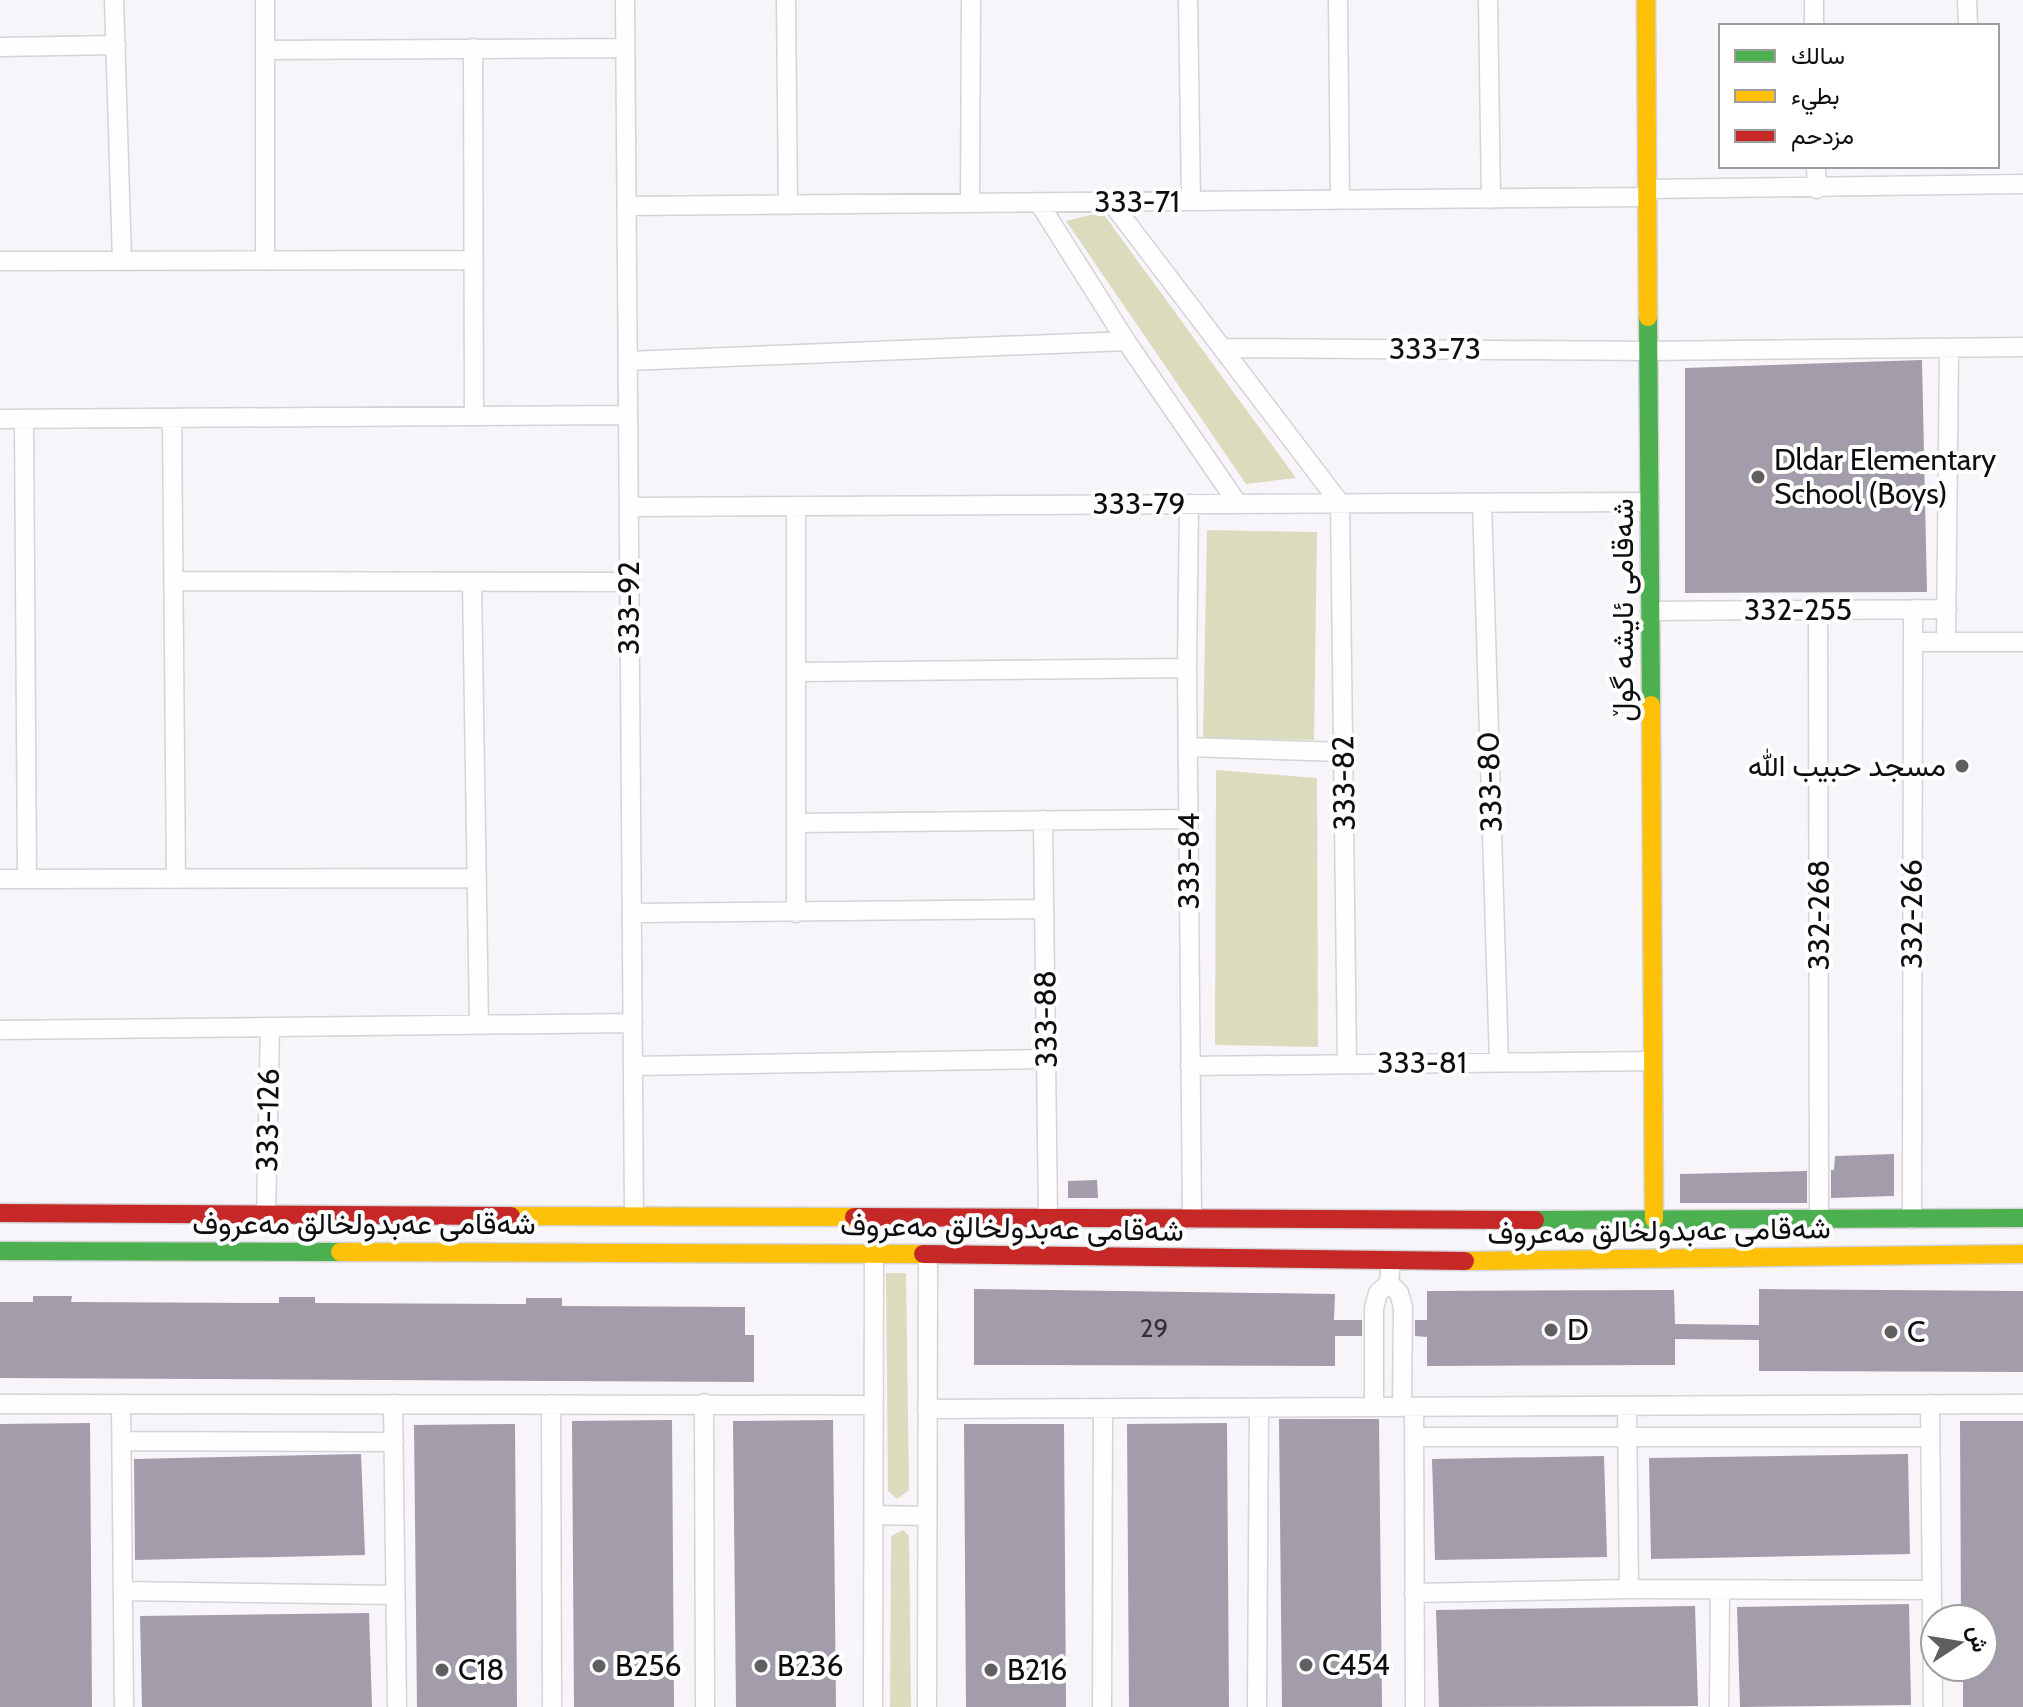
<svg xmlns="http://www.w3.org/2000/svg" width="2023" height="1707" font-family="Cabin,Vazirmatn,sans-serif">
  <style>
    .green { fill: #dbdcbe }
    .building { fill: #a39caa }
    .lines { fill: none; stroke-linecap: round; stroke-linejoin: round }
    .street-casing { stroke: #d4d3d6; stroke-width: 21 }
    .fast-casing { stroke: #d4d3d6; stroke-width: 21 }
    .slow-casing { stroke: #d4d3d6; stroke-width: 21 }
    .jam-casing { stroke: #d4d3d6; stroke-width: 21 }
    .street { stroke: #fefefe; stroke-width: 18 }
    .fast { stroke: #4caf50; stroke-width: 18 }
    .slow { stroke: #ffc107; stroke-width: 18 }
    .jam { stroke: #c62828; stroke-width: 18 }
    .poi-dot { fill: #605e61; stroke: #fff; stroke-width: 3 }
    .labels { text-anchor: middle; stroke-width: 8; stroke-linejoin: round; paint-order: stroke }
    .number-label { font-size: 26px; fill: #333136 }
    .street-label { font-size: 30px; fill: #0e0d0f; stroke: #fff }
    .poi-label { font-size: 30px; fill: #0e0d0f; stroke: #fff; text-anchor: start }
  </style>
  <rect width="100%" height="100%" fill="#f7f5f9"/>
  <path class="green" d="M1102,212L1296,478L1246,484L1066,221Z
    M1207,530L1317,532L1314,740L1203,738Z
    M1216,770L1317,778L1318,1047L1215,1045Z
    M886,1273H906L909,1490L897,1499L888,1491Z
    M903,1530L909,1536L911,1707H890L891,1536Z"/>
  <path class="building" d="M1922,360L1927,592L1685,593V368Z
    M1894,1154V1196L1831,1198V1170H1834L1835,1156Z
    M1807,1171V1203H1680V1174Z
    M1097,1180L1098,1198H1068V1181Z
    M974,1289L1335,1294L1334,1320H1362V1336H1335V1366L974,1365Z
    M1759,1289L2023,1291V1372L1759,1371V1340L1675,1339V1365L1427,1366V1337L1415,1336V1320H1427V1291L1674,1290L1675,1324L1759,1325Z
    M33,1296H72L71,1302L279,1303V1297H315V1303L526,1304V1298H562V1306L745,1307V1335H754V1382L0,1378V1302H33Z
    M1279,1419H1379L1382,1707H1282Z
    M672,1420L674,1707H574L572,1421Z
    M833,1420L836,1707H736L733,1421Z
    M1960,1421H2023V1707H1963V1667H1983V1619H1961Z
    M90,1423L92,1707H0V1424Z
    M1227,1423L1229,1707H1129L1127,1424Z
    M515,1424L517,1707H417L414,1425Z
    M964,1424H1064L1066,1707H966Z
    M361,1454L365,1555L135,1560L134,1459Z
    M1908,1454L1910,1554L1651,1559L1649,1458Z
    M1604,1456L1607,1557L1435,1560L1432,1459Z
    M1909,1604L1911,1705L1740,1707L1737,1607Z
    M1695,1606L1698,1706L1439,1707L1436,1610Z
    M369,1613L372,1707H142L140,1616Z"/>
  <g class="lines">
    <defs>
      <path id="street" d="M114,0L122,260
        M625,0L634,1216
        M786,0L788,205
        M1188,0L1191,201
        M1338,0L1340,200
        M1488,0L1491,199
        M1814,0V26
        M1967,0L1968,26
        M0,47L116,45
        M473,48L474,416
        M265,50L625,48
        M1816,166L1817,189
        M1648,189L2023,184
        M1111,202L1340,503L1347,1063
        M970,203L971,0
        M1039,203L1126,341L1238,504
        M627,206L1648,197
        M265,260V0
        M0,261L474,260
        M1222,348L1649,351L2023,347
        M628,361L1126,341
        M172,418L176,879
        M0,419L628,415
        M24,419L27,879
        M1482,503L1499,1062
        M1189,504L1187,668L1192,1219
        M796,506V913
        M629,507L1650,502
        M174,581L629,582
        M472,582L479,1025
        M1818,610L1819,1219
        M1650,611L1947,609
        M1913,642H2023
        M1946,642L1949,348
        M796,672L1187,668
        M1188,747L1343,752
        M1043,820L1048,1218
        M796,823L1189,819
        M0,879L477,878
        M632,913L1044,909
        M0,1030L633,1023
        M633,1066L1046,1059
        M1190,1066L1653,1061
        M266,1214L270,1027
        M1912,1219L1913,609
        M1389,1283L1399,1293L1403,1307L1402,1407
        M704,1403L705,1707
        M0,1404L873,1405
        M121,1404L124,1707
        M393,1404L397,1707
        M551,1404L552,1707
        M1930,1404L1933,1707
        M1627,1406L1629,1589
        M1374,1407V1308L1378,1293L1389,1283L1391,1262
        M1414,1407L1415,1707
        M927,1409L2023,1404
        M1414,1437H1930
        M122,1441L394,1442
        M873,1515L927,1516
        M123,1591L395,1595
        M1414,1593L1629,1589L1931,1590
        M873,1707L874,1254
        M927,1707L928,1254
        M1102,1707L1103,1409
        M1257,1707L1259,1408
        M1719,1707L1720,1589"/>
      <path id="fast" d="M1648,317L1651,705
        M1535,1220L2023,1218
        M0,1251L340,1252"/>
      <path id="slow" d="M1646,0L1648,317
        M1651,705L1654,1219
        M511,1216L854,1217
        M340,1252L923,1254
        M1465,1261L2023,1254"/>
      <path id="jam" d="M0,1213L511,1216
        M854,1217L1535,1220
        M923,1254L1465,1261"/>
    </defs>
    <use href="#street" class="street-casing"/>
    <use href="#fast" class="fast-casing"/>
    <use href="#slow" class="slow-casing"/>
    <use href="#jam" class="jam-casing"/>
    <use href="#street" class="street"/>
    <use href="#fast" class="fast"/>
    <use href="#slow" class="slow"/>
    <use href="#jam" class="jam"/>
  </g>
  <g class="poi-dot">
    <circle cx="1758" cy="477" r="8"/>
    <circle cx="1962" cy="766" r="8"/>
    <circle cx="1551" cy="1330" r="8"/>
    <circle cx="1891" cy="1332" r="8"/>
    <circle cx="1306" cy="1665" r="8"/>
    <circle cx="599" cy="1666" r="8"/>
    <circle cx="761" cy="1666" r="8"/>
    <circle cx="442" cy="1670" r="8"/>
    <circle cx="991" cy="1670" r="8"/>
  </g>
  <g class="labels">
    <g class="number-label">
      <text x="1154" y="1337">29</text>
    </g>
    <g class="street-label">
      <text x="1137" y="212">333-71</text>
      <text x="1435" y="359">333-73</text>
      <text x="1139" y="514">333-79</text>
      <text transform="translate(629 608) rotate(-90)" y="10">333-92</text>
      <text transform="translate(1623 610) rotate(-90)" y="10">شەقامی ئایشە گوڵ</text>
      <text x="1798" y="620">332-255</text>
      <text transform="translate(1490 782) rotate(-92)" y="10">333-80</text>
      <text transform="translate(1344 783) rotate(-91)" y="10">333-82</text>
      <text transform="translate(1189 861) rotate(-90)" y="10">333-84</text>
      <text transform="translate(1912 914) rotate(-90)" y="10">332-266</text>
      <text transform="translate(1819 915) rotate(-90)" y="10">332-268</text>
      <text transform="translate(1046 1019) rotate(-91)" y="10">333-88</text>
      <text x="1422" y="1073">333-81</text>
      <text transform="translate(268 1120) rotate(-89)" y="10">333-126</text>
      <text x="364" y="1234">شەقامی عەبدولخالق مەعروف</text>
      <text transform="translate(1012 1228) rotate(1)" y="10">شەقامی عەبدولخالق مەعروف</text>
      <text transform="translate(1659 1231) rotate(-1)" y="10">شەقامی عەبدولخالق مەعروف</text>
    </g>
    <g class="poi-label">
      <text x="1774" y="470">Dldar Elementary<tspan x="1774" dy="34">School (Boys)</tspan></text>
      <text x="1946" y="776" text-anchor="end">مسجد حبيب الله</text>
      <text x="1567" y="1340">D</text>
      <text x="1907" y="1342">C</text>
      <text x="1322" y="1675">C454</text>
      <text x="615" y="1676">B256</text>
      <text x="777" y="1676">B236</text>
      <text x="458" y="1680">C18</text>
      <text x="1007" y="1680">B216</text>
    </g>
  </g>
  <rect x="1719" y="24" width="280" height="144" fill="#ffffff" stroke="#9f9e9f" stroke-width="2"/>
  <rect x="1735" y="50" width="40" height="12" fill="#4caf50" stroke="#9f9e9f" stroke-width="2"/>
  <text x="1791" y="64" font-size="24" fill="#0e0d0f">سالك</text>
  <rect x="1735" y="90" width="40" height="12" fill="#ffc107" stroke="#9f9e9f" stroke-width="2"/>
  <text x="1791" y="104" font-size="24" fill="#0e0d0f">بطيء</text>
  <rect x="1735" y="130" width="40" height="12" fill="#c62828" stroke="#9f9e9f" stroke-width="2"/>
  <text x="1791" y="144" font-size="24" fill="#0e0d0f">مزدحم</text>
  <g transform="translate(1959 1643) rotate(78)"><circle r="38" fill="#ffffff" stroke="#9f9e9f" stroke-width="2"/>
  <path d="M0-6L14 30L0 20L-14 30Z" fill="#605e61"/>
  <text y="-12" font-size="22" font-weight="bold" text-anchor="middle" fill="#0e0d0f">ش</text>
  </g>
</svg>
